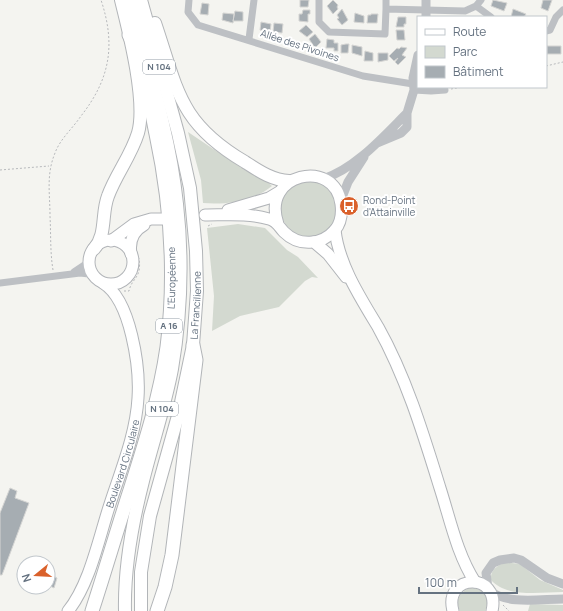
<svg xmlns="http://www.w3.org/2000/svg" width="563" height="611" font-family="Manrope,sans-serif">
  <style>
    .green { fill: #d3d9d0 }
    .building { fill: #a6adb2; stroke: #d5d5d3 }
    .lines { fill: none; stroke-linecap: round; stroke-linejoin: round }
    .primary-casing { stroke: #b1b4b8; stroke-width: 13 }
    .trunk-casing { stroke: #b2b5b8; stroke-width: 14 }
    .motorway-casing { stroke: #b2b5b8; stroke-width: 15 }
    .path { stroke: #b7b9bc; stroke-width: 1; stroke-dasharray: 2 2; stroke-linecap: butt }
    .minor { stroke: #bdc0c4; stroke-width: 7 }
    .tertiary { stroke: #bdc0c4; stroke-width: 9 }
    .primary { stroke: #fff; stroke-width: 11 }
    .trunk { stroke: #fff; stroke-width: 12 }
    .motorway { stroke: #fff; stroke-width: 13 }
    .labels { text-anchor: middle; stroke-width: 4; stroke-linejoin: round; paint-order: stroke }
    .shield { fill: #fff; stroke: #939ca6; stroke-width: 1 }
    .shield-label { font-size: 9px; font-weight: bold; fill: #657280 }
    .street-label { font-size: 10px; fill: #657280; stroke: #fff }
    .poi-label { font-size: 10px; fill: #657280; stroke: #fff; text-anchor: start }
  </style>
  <rect width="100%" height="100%" fill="#f4f4f0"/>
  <path class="green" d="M188,132L243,169L265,180L272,186C254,201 226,205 203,203L201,180Z
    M281 209a28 28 0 1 1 56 0a28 28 0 1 1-56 0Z
    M238,224L265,228L287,250L298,257L318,278L312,277L305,281L279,307L240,316L212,331L214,296L207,228Z
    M505,562L520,564L540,580L563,590V592C541,592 507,598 491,580C490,570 497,566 505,562Z
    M470,588C484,588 491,598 485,611H460C455,601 459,592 470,588Z
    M530,604L563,605V611H528Z"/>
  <path class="building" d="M300,0H309L308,7H300Z
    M333,0L338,5L337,7L338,9L333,14L327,6Z
    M493,0L507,3L504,11L491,6Z
    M543,0H552L548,11L541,8Z
    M202,3L209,4L208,15L200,14Z
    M342,9L348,20L342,25L337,19L339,18L337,15Z
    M513,9L526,14L524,17H511Z
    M303,10H310V14H308V22L299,21V14H302Z
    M235,11L243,12V21H233Z
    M223,13L234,14L233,23L222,20Z
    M355,13L364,16V23L354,22Z
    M371,14H378L377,23H367L368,15H371Z
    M398,17H406V24H404V27H396Z
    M261,22L271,24L270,32L260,30Z
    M274,23L283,24L282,33L273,32Z
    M306,25L313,32L307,37L299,31Z
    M396,30H404L405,40H397Z
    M315,34L321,42L315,48L309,39Z
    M327,39L334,40V43H338V51H334V48H326Z
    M346,44H349L348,53H341V45Z
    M352,45L362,47V56L352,53Z
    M547,46H561V54H547Z
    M401,47L407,48L402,55L406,57L398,65L395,62L398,58L394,61L389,56L397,48L399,49Z
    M365,51L373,53V61H364Z
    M378,53H388V60L378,62Z
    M10,488L17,491L15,498L29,503L2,575H0V513Z
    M48,574L57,578L54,588L48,585Z"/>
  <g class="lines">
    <defs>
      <g id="primary">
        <path d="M228,210L269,198L279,192"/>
        <path d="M205,215C226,215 249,213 269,219C277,221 279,227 284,232C299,247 322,245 335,230C341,223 342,212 341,204C335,157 260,173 278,224"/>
        <path d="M335,230C339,265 360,297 378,327C406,377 423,433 440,488C450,519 457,554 475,582"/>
        <circle cx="111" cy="262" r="22"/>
        <path d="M111,241L134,224L151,219H163"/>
        <path d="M314,242L328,254L346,277"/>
        <path d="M131,254C129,242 133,231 144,225"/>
        <path id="s1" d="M68,611C90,584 99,537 110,504C121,470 136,434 138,398C140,368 131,300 103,283"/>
        <path d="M453,611C443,573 501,572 492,611"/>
      </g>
      <g id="trunk">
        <path d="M155,23C178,91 179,123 245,162C259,171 272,180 289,181"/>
        <path d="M94,249C107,234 101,214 108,196C116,174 131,156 138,133C147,102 129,32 121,0"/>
        <path d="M125,611C124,567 132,524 143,481C152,444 165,407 172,369C181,316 183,258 177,204C170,135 148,67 130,0"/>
        <path id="s2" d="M141,611V572L150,516L179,412L193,345L197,291L196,251L190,188L178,133L141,0"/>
      </g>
      <g id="motorway">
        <path id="s3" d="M92,611C105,571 117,530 130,490C145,443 160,396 167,347C176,276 171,204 156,134C150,105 143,61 129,35"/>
        <path d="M157,611L165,587L172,555L196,360L193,345"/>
      </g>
    </defs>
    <use href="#primary" class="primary-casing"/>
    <use href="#trunk" class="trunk-casing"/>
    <use href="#motorway" class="motorway-casing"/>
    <path class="path" d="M546,66L563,62
      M451,89L463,87
      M0,170L49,166
      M208,226L212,224
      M53,270C50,252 51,234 50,216C50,193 46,175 55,153C60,139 73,128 81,116C110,79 116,45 101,0
      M124,291H129C132,277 142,279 139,258
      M503,605L509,611"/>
    <path class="minor" d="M189,0L188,12L198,25L363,76L413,84
      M319,0V22L329,32L385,34L386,9L465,11L476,6L481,0
      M476,6L491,17
      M386,9V0
      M546,31L550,30L556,17L563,10
      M249,39L254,0
      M414,90L431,91L445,90
      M74,272L86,264L91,255
      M0,283L80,273L89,274L98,279"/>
    <path class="tertiary" d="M426,17V0
      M377,143L401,133L407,127V113L414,90L413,78L418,55
      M323,179C355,169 384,136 407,113
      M341,200L348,182L364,157
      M488,588L486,573L493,563L500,560L514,558L521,560L547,578L563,584
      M490,591C508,605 541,599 563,599"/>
    <use href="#primary" class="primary"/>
    <use href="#trunk" class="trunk"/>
    <use href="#motorway" class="motorway"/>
  </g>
  <defs>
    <symbol id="bus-disc" viewBox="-11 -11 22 22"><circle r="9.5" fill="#da612b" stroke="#fff"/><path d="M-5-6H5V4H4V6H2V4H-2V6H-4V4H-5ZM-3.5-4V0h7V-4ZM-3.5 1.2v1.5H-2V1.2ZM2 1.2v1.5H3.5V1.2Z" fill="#fff"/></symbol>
  </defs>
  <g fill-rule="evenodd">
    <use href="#bus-disc" x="338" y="195" width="22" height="22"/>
  </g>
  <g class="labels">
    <g class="shield">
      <rect x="143" y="60" width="32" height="14" rx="3"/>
      <rect x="156" y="319" width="26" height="14" rx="3"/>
      <rect x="146" y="402" width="32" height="14" rx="3"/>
    </g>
    <g class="shield-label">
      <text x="159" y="70">N 104</text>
      <text x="169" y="329">A 16</text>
      <text x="162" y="412">N 104</text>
    </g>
    <g class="street-label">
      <text transform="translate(300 45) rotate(18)" y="4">Allée des Pivoines</text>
      <text dy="4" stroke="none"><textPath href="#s3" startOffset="344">L'Européenne</textPath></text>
      <text dy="4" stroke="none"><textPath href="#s2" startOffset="312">La Francilienne</textPath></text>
      <text dy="4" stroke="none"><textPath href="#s1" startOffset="158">Boulevard Circulaire</textPath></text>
    </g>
    <g class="poi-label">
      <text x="363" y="204">Rond-Point<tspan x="363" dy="12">d'Attainville</tspan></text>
    </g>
  </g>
  <rect x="417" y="16" width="130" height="72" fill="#ffffff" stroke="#c1c7cc"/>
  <rect x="425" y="29" width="20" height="6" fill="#ffffff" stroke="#c1c7cc"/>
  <text x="453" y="36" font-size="12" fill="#657280">Route</text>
  <rect x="425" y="46" width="20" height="12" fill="#d3d9d0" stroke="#c1c7cc"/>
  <text x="453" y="56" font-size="12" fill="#657280">Parc</text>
  <rect x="425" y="66" width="20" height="12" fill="#a6adb2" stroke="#c1c7cc"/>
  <text x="453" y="76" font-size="12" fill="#657280">Bâtiment</text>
  <g transform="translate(36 575) rotate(252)"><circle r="19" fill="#ffffff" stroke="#c1c7cc"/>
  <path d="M0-3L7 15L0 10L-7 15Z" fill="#da612b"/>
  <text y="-6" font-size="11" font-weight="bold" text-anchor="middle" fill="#657280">N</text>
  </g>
  <path d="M419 587v6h98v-6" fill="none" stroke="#657280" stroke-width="2"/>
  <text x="425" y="587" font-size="12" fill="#657280" stroke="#ffffff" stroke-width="3" paint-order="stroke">100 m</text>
</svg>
